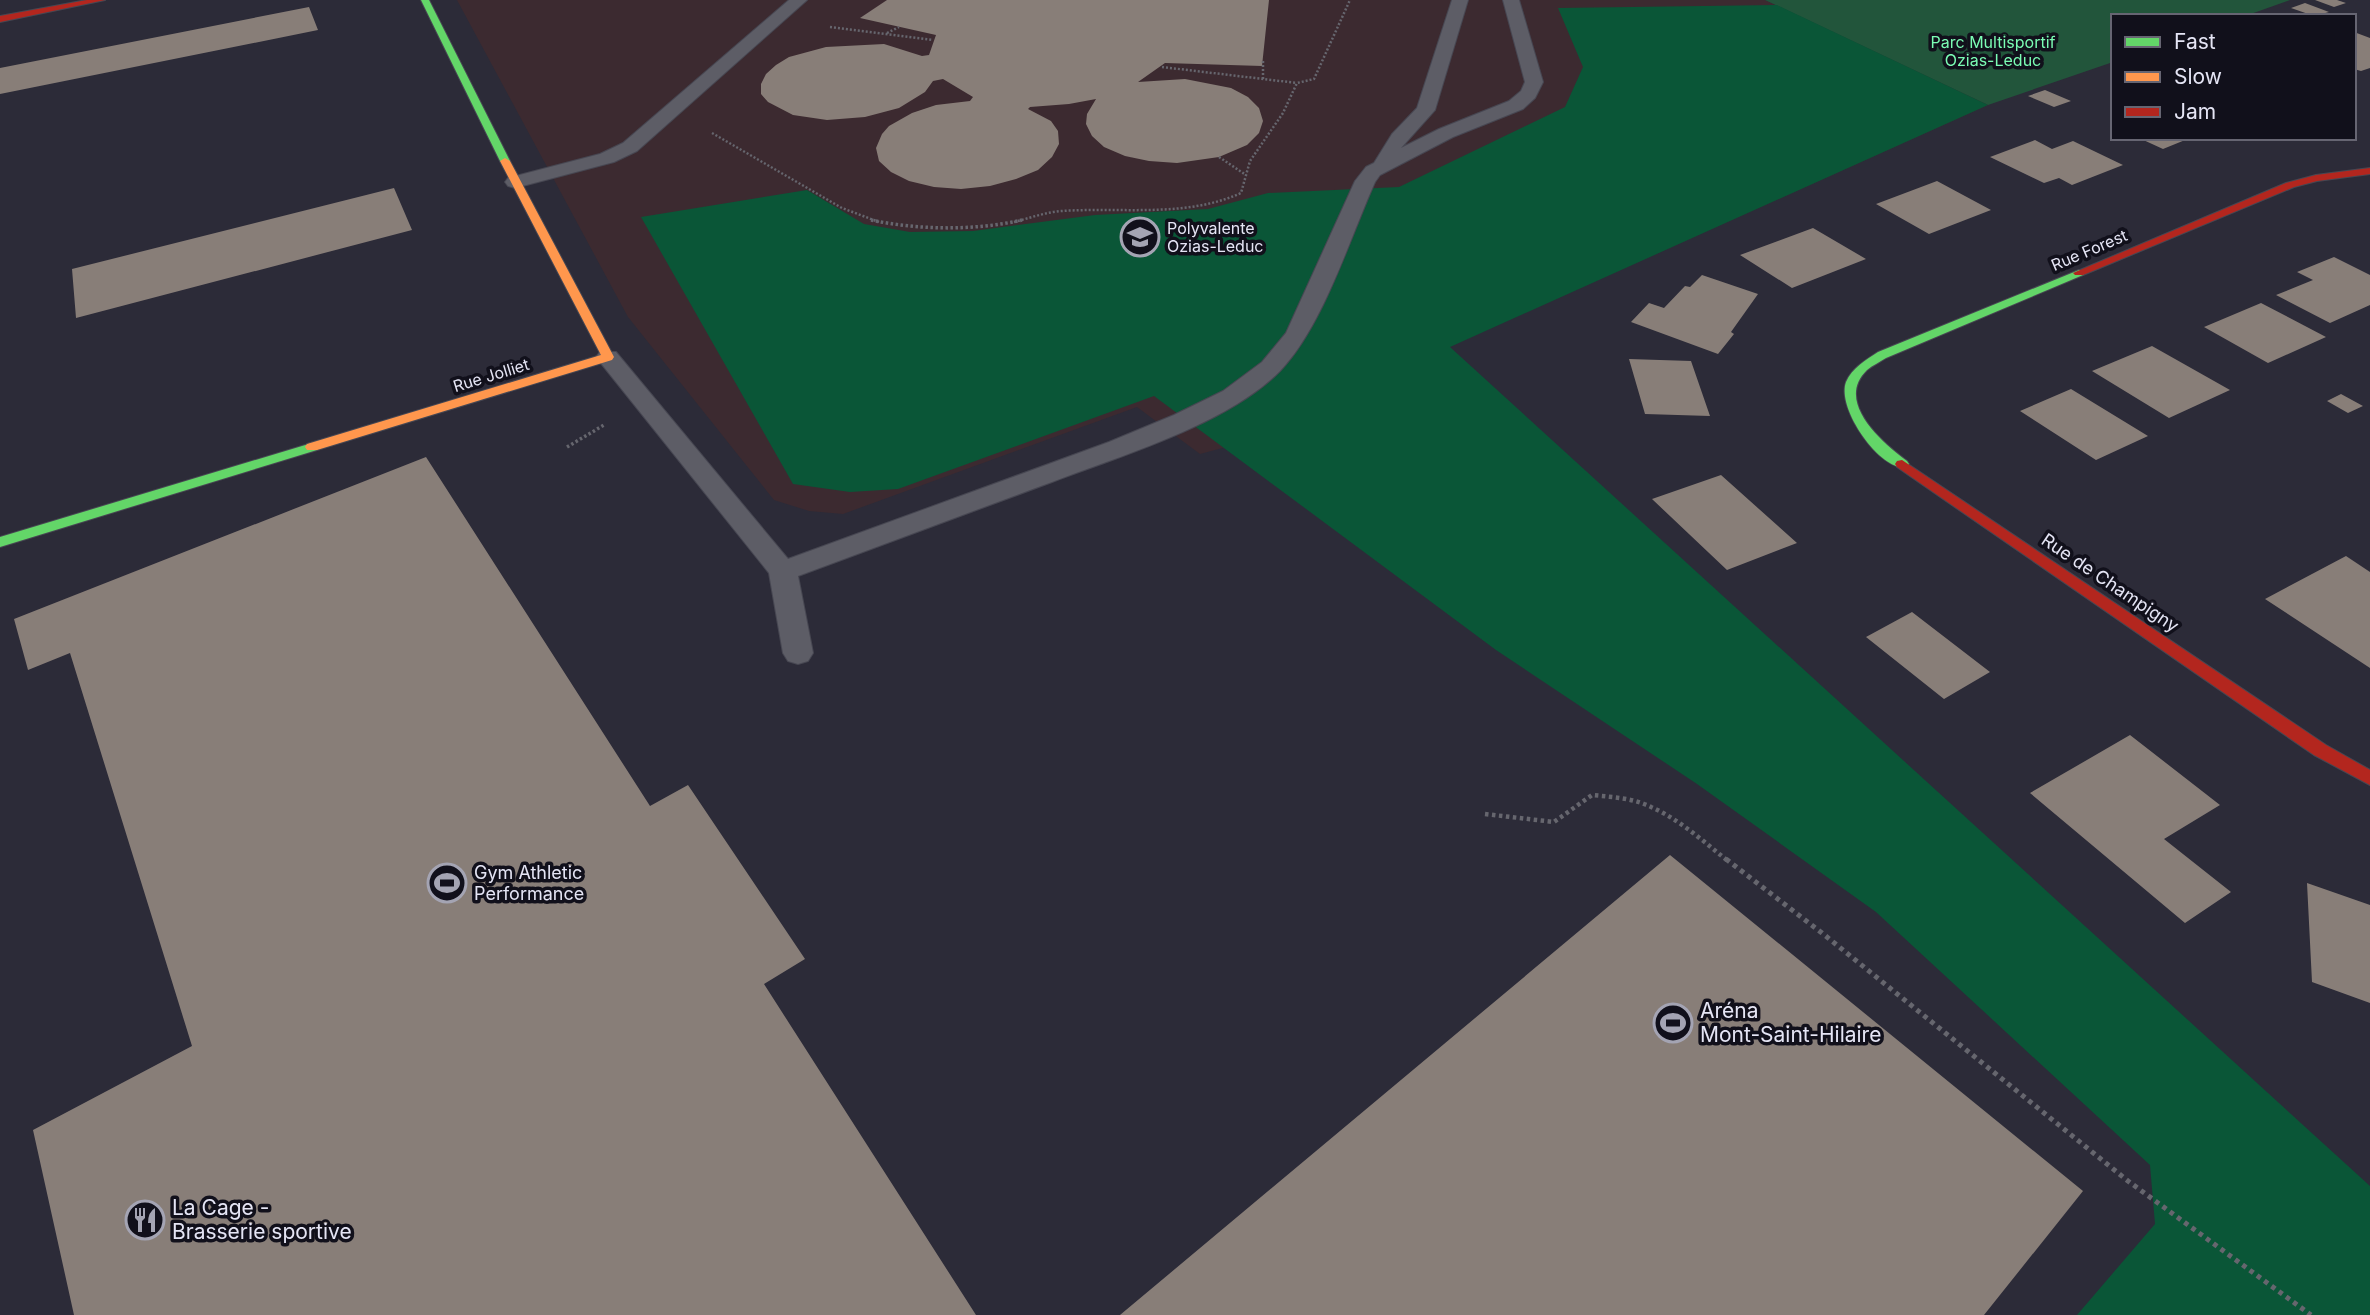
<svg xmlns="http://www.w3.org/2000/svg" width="2370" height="1315" font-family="Inter,sans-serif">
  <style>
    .education { fill: #3c2a30 }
    .green { fill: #22553b }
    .forest { fill: #0a5637 }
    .building { fill: #887e78 }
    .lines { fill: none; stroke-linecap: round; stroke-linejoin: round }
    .lane-casing { stroke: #474752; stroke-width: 2 }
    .fast-casing { stroke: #474752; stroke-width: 2 }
    .slow-casing { stroke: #474752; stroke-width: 2 }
    .jam-casing { stroke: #474752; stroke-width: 2 }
    .path-far3 { stroke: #66666e; stroke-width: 2.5; stroke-dasharray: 2 2; stroke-linecap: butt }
    .path-far2 { stroke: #66666e; stroke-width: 3.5; stroke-dasharray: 2.5 2.5; stroke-linecap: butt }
    .path-far1 { stroke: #66666e; stroke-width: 4.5; stroke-dasharray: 3.5 3.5; stroke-linecap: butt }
    .path { stroke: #66666e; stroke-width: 5; stroke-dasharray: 4.5 4.5; stroke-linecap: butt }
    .lane { fill: #5d5d66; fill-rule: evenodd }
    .fast { fill: #63d668; fill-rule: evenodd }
    .slow { fill: #ff974d; fill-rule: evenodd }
    .jam { fill: #b3261e; fill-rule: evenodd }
    .labels { text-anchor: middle; stroke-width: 7; stroke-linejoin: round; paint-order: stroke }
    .far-park-label { font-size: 16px; fill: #7bfcb4; stroke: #11101b }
    .far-poi-label { font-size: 16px; fill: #e5e5f5; stroke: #11101b; text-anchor: start }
    .far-street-label { font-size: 16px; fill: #e5e5f5; stroke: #11101b }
    .street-label { font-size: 18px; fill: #e5e5f5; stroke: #11101b }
    .poi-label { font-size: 18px; fill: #e5e5f5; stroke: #11101b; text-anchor: start }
    .near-poi-label { font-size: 21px; fill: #e5e5f5; stroke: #11101b; text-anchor: start }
  </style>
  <rect width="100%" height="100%" fill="#2c2b38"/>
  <path class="education" d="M457,0H1765L1988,105L1226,447L1200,454L1137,407L843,514L809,511L774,500L628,317Z"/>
  <path class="green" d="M1765,0H2290L2245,16H2113V62L1988,105Z"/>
  <path class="forest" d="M1777,5L1988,105L1450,347L2370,1186V1315H2077L2155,1224L2150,1165L1876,912L1697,784L1496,650L1154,396L898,489L850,492L793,484L641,217L807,190L864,224L910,232L973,231L1095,215L1208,209L1268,193L1399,187L1565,107L1583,67L1558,8Z"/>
  <path class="building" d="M887,0H1269L1262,66L1165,63L1138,82L1185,79L1231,88L1248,97L1259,108L1263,121L1259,133L1247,145L1219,157L1177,163L1149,161L1125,156L1104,147L1092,136L1086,124L1087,114L1096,99L1069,104L1030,107L1028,109L1051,121L1058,131L1059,144L1052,157L1038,170L1016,179L990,186L961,189L934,187L909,181L891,172L879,161L876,148L882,134L889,126L912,113L936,105L970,101L973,97L943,79L933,81L925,92L899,108L865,117L827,120L793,115L768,102L761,94V84L766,74L776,65L789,57L826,47L884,44L922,56L929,55L936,35L860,18Z
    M2315,0H2337L2346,3L2334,7Z
    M2305,3L2329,12L2314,16L2291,8Z
    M309,7L318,30L0,94V68Z
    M2354,32L2370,38V68L2361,71L2354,69Z
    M2045,90L2071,101L2054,107L2028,96Z
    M2139,138H2190L2163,149Z
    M2035,140L2052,149L2073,141L2123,165L2072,185L2059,178L2044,183L1990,157Z
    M1937,181L1991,210L1929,234L1876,204Z
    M394,188L412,230L76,318L72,269Z
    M1813,228L1866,259L1792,288L1740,255Z
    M2334,257L2370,275V305L2330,323L2276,295L2313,280L2297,272Z
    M1702,275L1758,294L1731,332L1734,334L1718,354L1631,322L1649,303L1664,308L1685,286L1690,287Z
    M2261,303L2326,337L2268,363L2204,327Z
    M2152,346L2230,390L2169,418L2092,371Z
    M1629,359L1691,361L1710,416L1645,414Z
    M2071,389L2148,436L2096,460L2020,411Z
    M2341,394L2363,406L2348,413L2327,401Z
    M426,457L650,806L688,785L805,959L764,984L976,1315H74L33,1130L192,1046L70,653L28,670L14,619Z
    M1721,475L1797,543L1727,570L1652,499Z
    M2346,556L2370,572V668L2265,599Z
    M1912,612L1990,672L1944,699L1866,637Z
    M2130,735L2220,805L2164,839L2231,892L2185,923L2030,793Z
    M1670,855L2083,1191L1984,1315H1120Z
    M2307,883L2370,905V1003L2312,982Z"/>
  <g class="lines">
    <defs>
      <path id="lane" d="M789,0H807L637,151L614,162L515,188L508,186L505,182L508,178L600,154L623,143Z
        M1452,0H1468L1435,110L1401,148L1439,129L1509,101L1521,91L1525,82L1503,0H1519L1543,82L1535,98L1523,109L1453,137L1380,175L1375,182C1349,240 1323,326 1280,371C1228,424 1121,456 1052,482C967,513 883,545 798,576L813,653L808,661L798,664L788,661L783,653L769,573L600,362L596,357L600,352H616L788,559L1109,442L1174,415L1223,391L1262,362L1286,333L1355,181L1366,167L1374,163L1392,134L1417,108Z"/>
      <path id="fast" d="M421,0H429L510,161L509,163L500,161Z
        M2079,270L2085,273L2083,275L1886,358C1880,362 1873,365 1867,370C1834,402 1883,443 1907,461L1909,464L1907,467C1882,473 1836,409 1846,382C1852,368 1866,360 1878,352Z
        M312,443L317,444L319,447L317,450L0,547V537Z"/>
      <path id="slow" d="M505,158L510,161L614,357L612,360L317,450H307L305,447L307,444L601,355L500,161Z"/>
      <path id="jam" d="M87,0H105L0,22V16Z
        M2370,168V174L2317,181L2294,187L2083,275H2075L2073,273L2286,183L2316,175Z
        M1902,460L2326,745L2370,770V785L2314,755L1897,467L1895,464L1897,461Z"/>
    </defs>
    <use href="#lane" class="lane-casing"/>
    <use href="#fast" class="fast-casing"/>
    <use href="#slow" class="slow-casing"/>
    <use href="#jam" class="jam-casing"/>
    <path class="path-far3" d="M830,27L933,40
      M887,33L899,27
      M1263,61V79
      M1162,67L1297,83
      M712,133L842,208L879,222
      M1219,157L1246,175
      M1014,222C1030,218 1046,212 1062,211C1122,207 1186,218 1241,193L1250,161L1283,113L1297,83L1314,79L1350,0"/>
    <path class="path-far2" d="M871,220C918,230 974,231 1022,220
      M567,447L604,425"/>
    <path class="path-far1" d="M1485,814L1554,822L1592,795C1612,797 1633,798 1651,807C1679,819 1704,842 1728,861"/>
    <path class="path" d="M1726,859L1822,933L2128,1181L2311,1315"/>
    <use href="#lane" class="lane"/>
    <use href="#fast" class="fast"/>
    <use href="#slow" class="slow"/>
    <use href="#jam" class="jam"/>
  </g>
  <defs>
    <symbol id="school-ring" viewBox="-11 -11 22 22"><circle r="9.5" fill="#11101b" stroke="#a4a4b3" stroke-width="1.5"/><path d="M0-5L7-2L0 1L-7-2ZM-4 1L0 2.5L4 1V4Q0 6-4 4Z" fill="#a4a4b3"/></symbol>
    <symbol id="stadium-ring" viewBox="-11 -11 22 22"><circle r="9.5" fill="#11101b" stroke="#a4a4b3" stroke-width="1.5"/><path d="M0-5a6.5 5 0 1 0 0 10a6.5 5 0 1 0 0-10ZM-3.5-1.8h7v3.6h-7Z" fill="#a4a4b3"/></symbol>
    <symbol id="restaurant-ring" viewBox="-11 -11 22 22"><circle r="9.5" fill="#11101b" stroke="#a4a4b3" stroke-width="1.5"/><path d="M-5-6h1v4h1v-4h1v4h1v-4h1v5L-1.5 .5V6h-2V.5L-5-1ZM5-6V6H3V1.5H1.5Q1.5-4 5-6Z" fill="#a4a4b3"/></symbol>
  </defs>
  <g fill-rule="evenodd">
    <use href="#school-ring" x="1118" y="215" width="44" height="44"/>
    <use href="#stadium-ring" x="425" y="861" width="44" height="44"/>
    <use href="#stadium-ring" x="1651" y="1001" width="44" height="44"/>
    <use href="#restaurant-ring" x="123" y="1198" width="44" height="44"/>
  </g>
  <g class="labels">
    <g class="far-park-label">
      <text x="1993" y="48">Parc Multisportif<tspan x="1993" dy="18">Ozias-Leduc</tspan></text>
    </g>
    <g class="far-poi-label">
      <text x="1167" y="234">Polyvalente<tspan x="1167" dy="18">Ozias-Leduc</tspan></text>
    </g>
    <g class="far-street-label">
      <text transform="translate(2089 250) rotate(-23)" y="6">Rue Forest</text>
      <text transform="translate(491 375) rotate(-17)" y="6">Rue Jolliet</text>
    </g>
    <g class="street-label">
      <text transform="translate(2110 583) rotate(34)" y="6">Rue de Champigny</text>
    </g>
    <g class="poi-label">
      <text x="474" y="879">Gym Athletic<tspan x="474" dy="21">Performance</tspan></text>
    </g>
    <g class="near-poi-label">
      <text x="1700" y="1018">Aréna<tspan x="1700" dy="24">Mont-Saint-Hilaire</tspan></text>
      <text x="172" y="1215">La Cage -<tspan x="172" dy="24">Brasserie sportive</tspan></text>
    </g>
  </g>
  <rect x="2111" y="14" width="245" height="126" fill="#11101b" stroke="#666572" stroke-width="2"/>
  <rect x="2125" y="37" width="35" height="10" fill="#63d668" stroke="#666572" stroke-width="2"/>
  <text x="2174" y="49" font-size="21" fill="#e5e5f5">Fast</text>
  <rect x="2125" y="72" width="35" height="10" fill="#ff974d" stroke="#666572" stroke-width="2"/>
  <text x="2174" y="84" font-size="21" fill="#e5e5f5">Slow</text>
  <rect x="2125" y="107" width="35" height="10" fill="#b3261e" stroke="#666572" stroke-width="2"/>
  <text x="2174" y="119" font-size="21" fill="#e5e5f5">Jam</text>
</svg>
